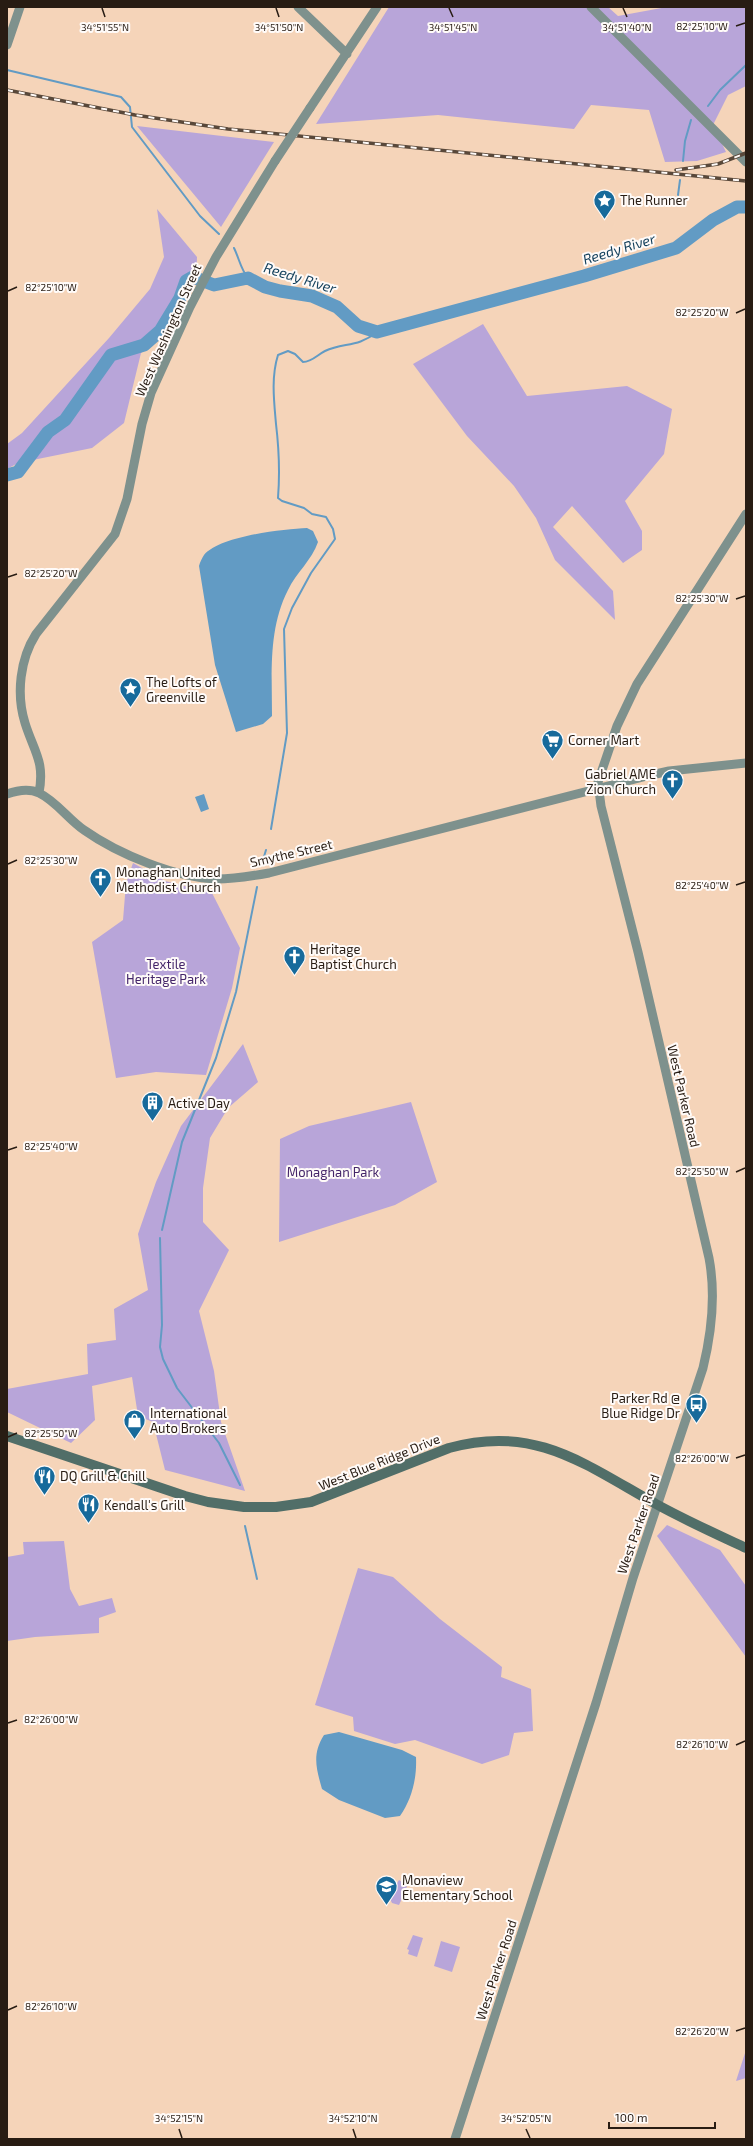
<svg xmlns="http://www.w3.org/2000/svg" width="753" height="2146" font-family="'Exo 2',sans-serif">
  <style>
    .green { fill: #b8a5d9 }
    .water { fill: #629bc4 }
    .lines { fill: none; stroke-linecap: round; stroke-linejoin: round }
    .stream { stroke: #629bc4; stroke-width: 2 }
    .river { stroke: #629bc4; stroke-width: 13 }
    .tertiary { stroke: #7e918d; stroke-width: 9 }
    .secondary { stroke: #516e68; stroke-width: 10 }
    .rail-casing { stroke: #59483a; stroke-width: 3.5 }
    .rail { stroke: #fffbf9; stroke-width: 2; stroke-dasharray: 6; stroke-linecap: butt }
    .tertiary-bridge { stroke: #7e918d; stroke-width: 9 }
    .ticks { fill: none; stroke: #281c13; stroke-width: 1.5 }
    .labels { text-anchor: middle; stroke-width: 4; stroke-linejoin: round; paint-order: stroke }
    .poi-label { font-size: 13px; fill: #281c13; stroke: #fffbf9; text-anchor: start }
    .street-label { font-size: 13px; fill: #281c13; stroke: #fffbf9 }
    .park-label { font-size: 13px; fill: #45266a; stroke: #fffbf9 }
    .water-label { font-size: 14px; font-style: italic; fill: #113e5a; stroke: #fffbf9 }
    .ticks-label { font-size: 10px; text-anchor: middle; fill: #281c13; stroke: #fffbf9; stroke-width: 4; stroke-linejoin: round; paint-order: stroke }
  </style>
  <rect width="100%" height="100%" fill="#f5d4b9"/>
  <path class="green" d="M389,7H608L618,16L667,7H746V86L728,95L713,125L726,152L697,161L665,162L649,110L591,105L574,129L438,115L316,124Z
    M137,126L274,142L221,227Z
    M157,209L197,257L196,281L172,329L141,353L124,423L92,448L18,463L7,469V444L22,433L109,338L150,289L164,257Z
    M483,324L527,396L627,386L672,409L664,454L625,501L642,531V550L623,563L572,506L553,527L613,591L615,620L555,560L536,518L514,486L467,436L413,364Z
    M133,863L165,881L212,893L240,948L232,988L206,1075L156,1072L116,1078L92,942L123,920L126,883Z
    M243,1044L258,1082L228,1108L210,1138L203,1188V1222L229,1250L199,1311L214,1371L221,1422L245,1491L165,1470L153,1422L138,1416L132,1377L92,1386L95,1420L71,1443L7,1412V1389L88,1374L87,1344L116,1340L114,1309L148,1290L138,1234L156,1182L181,1126Z
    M411,1102L437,1182L395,1205L279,1242L280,1139L309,1126Z
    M667,1525L720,1550L746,1586V1657L657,1536Z
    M64,1541L70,1589L79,1606L112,1598L116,1612L99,1618V1633L35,1637L7,1641V1557L24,1554L23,1542Z
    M358,1568L393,1577L440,1619L502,1667L501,1677L531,1689L533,1731L514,1733L509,1755L482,1764L415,1740L395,1744L354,1731L353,1717L315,1705Z
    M399,1880L407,1885L406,1890L399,1905L392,1903L388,1895L390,1888L393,1890Z
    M413,1935L423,1938L417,1957L408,1954L409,1950L407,1949Z
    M441,1941L460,1947L452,1972L434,1966Z
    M746,2050V2078L736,2081Z"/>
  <path class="water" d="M307,528L313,531L318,542C312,560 296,573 288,590C268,629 272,674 272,716L263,724L236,732L215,665L199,566C200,562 202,558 204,555C220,536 283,529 307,528Z
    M204,794L209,809L201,812L195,797Z
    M339,1732L402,1750L416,1757C417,1778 412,1799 400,1816L385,1818L339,1800L322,1789C316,1768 312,1754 324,1735Z"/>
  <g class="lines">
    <path class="stream" d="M7,70L121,97L130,107L132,127L200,216L219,234
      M708,106L720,90L746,65
      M683,161L685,141L691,120
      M678,195L680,180
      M234,248C239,258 241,270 248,278
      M271,829L287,733L284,629L292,608L311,573L335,539L333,529L326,517L312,514L304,508L282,501L278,498C280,473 279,449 276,424C274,401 271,377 278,355L288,351L295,354L303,362C312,362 317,355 325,351C344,342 357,348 377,332
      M262,863L266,850
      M162,1230L182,1142L216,1058L236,992L257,887
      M160,1238L162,1325L160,1347L163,1359L177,1388L219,1443L240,1485
      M245,1526L257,1579"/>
    <path class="river" d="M7,475L18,472L48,432L65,420L111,355L144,345L160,331L180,298L186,281L193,277L214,285L248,278L265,287L280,291L312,296L337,307L358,326L377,332L584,276L676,248L713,220L737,207H746"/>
    <path class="tertiary" d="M298,7L347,54
      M591,7L746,162
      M7,45L20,7
      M310,108L377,7
      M39,793C45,761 34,752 25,723C16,694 20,659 36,634L115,534L127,499L142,424L151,393L190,307L216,257L275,161
      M7,794C18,790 29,788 39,793C56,801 69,820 84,830C118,854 176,878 217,879C235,879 252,876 269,873L647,776L669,771L746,763
      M455,2139L596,1703L633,1578L703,1368C712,1331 716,1295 709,1258L638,952L601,806L598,782L617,726L637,684L746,514"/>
    <path class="secondary" d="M7,1436L185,1496L208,1502L244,1507H276L311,1502L449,1448C535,1424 584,1464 656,1504C685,1520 716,1534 746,1548"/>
    <defs>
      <path id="rail" d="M7,90L135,115L228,129L746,181
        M676,170L718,164L746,153"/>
    </defs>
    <use href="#rail" class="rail-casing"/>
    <use href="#rail" class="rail"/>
    <path class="tertiary-bridge" d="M275,161L310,108"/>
  </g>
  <path class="ticks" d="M102,8L105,17M276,8L279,17M449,8L453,17M623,8L627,17M736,26L745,23M8,291L17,287M736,313L745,309M8,577L17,574M736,599L745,596M8,864L17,860M736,885L745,882M8,1150L17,1147M736,1172L745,1168M8,1437L17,1433M736,1458L745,1455M8,1723L17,1720M736,1745L745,1741M8,2010L17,2006M736,2031L745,2028M179,2129L182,2138M353,2129L356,2138M526,2129L530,2138"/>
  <defs>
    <symbol id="sight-pin" viewBox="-11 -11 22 30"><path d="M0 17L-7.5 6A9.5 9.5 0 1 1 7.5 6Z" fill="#176a9b" stroke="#fffbf9"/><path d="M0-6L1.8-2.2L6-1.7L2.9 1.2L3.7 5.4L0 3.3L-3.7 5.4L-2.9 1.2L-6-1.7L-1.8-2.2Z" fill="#fff"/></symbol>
    <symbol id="supermarket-pin" viewBox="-11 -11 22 30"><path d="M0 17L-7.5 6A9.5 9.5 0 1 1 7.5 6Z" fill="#176a9b" stroke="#fffbf9"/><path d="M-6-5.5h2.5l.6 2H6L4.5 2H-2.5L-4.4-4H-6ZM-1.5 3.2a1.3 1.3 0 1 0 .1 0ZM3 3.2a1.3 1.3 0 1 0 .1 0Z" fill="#fff"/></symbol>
    <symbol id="church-pin" viewBox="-11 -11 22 30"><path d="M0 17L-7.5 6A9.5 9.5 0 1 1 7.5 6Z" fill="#176a9b" stroke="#fffbf9"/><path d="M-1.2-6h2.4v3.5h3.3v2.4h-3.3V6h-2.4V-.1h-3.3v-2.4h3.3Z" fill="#fff"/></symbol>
    <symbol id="building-pin" viewBox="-11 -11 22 30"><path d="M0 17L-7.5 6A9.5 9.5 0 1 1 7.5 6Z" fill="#176a9b" stroke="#fffbf9"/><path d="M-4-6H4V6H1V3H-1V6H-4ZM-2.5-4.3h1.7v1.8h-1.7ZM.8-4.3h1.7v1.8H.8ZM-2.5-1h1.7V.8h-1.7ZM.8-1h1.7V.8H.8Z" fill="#fff"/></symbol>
    <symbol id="bus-pin" viewBox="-11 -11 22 30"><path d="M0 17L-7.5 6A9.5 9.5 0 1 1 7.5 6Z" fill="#176a9b" stroke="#fffbf9"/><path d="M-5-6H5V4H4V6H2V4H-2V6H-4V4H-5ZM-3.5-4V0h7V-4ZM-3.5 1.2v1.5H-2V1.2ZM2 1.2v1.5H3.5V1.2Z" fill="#fff"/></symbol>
    <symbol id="shop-pin" viewBox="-11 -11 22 30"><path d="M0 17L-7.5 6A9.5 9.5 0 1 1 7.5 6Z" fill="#176a9b" stroke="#fffbf9"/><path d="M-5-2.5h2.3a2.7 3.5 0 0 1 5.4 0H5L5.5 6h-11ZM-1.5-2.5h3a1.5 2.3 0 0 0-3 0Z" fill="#fff"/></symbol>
    <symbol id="restaurant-pin" viewBox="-11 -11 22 30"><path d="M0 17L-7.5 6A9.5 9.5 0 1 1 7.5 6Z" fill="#176a9b" stroke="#fffbf9"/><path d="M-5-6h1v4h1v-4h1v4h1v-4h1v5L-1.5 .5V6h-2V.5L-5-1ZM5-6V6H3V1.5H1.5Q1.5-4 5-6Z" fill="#fff"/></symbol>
    <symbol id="school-pin" viewBox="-11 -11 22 30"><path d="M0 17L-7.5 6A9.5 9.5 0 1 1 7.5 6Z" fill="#176a9b" stroke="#fffbf9"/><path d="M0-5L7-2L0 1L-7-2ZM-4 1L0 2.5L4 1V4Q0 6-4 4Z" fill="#fff"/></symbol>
  </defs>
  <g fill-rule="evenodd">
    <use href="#sight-pin" x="592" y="188" width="25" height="34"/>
    <use href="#sight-pin" x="118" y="676" width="25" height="34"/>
    <use href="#supermarket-pin" x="540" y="728" width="25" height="34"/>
    <use href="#church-pin" x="660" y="768" width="25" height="34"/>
    <use href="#church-pin" x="88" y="866" width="25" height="34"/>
    <use href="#church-pin" x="282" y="944" width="25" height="34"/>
    <use href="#building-pin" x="140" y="1090" width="25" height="34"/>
    <use href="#bus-pin" x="684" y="1392" width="25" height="34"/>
    <use href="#shop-pin" x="122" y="1408" width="25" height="34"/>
    <use href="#restaurant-pin" x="32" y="1464" width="25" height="34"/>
    <use href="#restaurant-pin" x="76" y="1492" width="25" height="34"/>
    <use href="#school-pin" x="374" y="1874" width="25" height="34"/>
  </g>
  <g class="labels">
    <g class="poi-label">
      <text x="620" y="205">The Runner</text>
      <text x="146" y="687">The Lofts of<tspan x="146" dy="15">Greenville</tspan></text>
      <text x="568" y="745">Corner Mart</text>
      <text x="656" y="779" text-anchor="end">Gabriel AME<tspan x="656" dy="15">Zion Church</tspan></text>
      <text x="116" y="877">Monaghan United<tspan x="116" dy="15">Methodist Church</tspan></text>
      <text x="310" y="954">Heritage<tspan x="310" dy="15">Baptist Church</tspan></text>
      <text x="168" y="1108">Active Day</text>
      <text x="680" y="1403" text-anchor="end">Parker Rd @<tspan x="680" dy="15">Blue Ridge Dr</tspan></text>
      <text x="150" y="1418">International<tspan x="150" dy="15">Auto Brokers</tspan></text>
      <text x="60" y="1481">DQ Grill &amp; Chill</text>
      <text x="104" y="1510">Kendall's Grill</text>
      <text x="402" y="1885">Monaview<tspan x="402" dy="15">Elementary School</tspan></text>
    </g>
    <g class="street-label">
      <text transform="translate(168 330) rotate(-66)" y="5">West Washington Street</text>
      <text transform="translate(291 853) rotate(-13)" y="5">Smythe Street</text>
      <text transform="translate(684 1096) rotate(77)" y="5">West Parker Road</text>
      <text transform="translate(379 1462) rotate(-22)" y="5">West Blue Ridge Drive</text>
      <text transform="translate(638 1524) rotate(-71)" y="5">West Parker Road</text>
      <text transform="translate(496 1970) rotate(-72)" y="5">West Parker Road</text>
    </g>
    <g class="park-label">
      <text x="166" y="969">Textile<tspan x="166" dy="15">Heritage Park</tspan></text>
      <text x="333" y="1177">Monaghan Park</text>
    </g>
    <g class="water-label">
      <text transform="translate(619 249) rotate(-17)" y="5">Reedy River</text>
      <text transform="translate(300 278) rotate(17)" y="5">Reedy River</text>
    </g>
  </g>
  <g class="ticks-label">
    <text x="702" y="30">82°25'10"W</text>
    <text x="105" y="31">34°51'55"N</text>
    <text x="279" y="31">34°51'50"N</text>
    <text x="453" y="31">34°51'45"N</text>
    <text x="627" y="31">34°51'40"N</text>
    <text x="51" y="291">82°25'10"W</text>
    <text x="702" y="316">82°25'20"W</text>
    <text x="51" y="577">82°25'20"W</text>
    <text x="702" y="602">82°25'30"W</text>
    <text x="51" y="864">82°25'30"W</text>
    <text x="702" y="889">82°25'40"W</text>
    <text x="51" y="1150">82°25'40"W</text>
    <text x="702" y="1175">82°25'50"W</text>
    <text x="51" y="1437">82°25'50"W</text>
    <text x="702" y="1462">82°26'00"W</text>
    <text x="51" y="1723">82°26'00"W</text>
    <text x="702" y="1748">82°26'10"W</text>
    <text x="51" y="2010">82°26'10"W</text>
    <text x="702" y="2035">82°26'20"W</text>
    <text x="179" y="2122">34°52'15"N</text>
    <text x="353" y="2122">34°52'10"N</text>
    <text x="526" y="2122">34°52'05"N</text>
  </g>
  <rect width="753" height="2146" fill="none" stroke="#281c13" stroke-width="16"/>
  <path d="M609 2122v6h106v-6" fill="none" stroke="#281c13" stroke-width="2"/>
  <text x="615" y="2122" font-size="12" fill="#281c13" stroke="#fffbf9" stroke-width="3" paint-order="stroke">100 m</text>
</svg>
